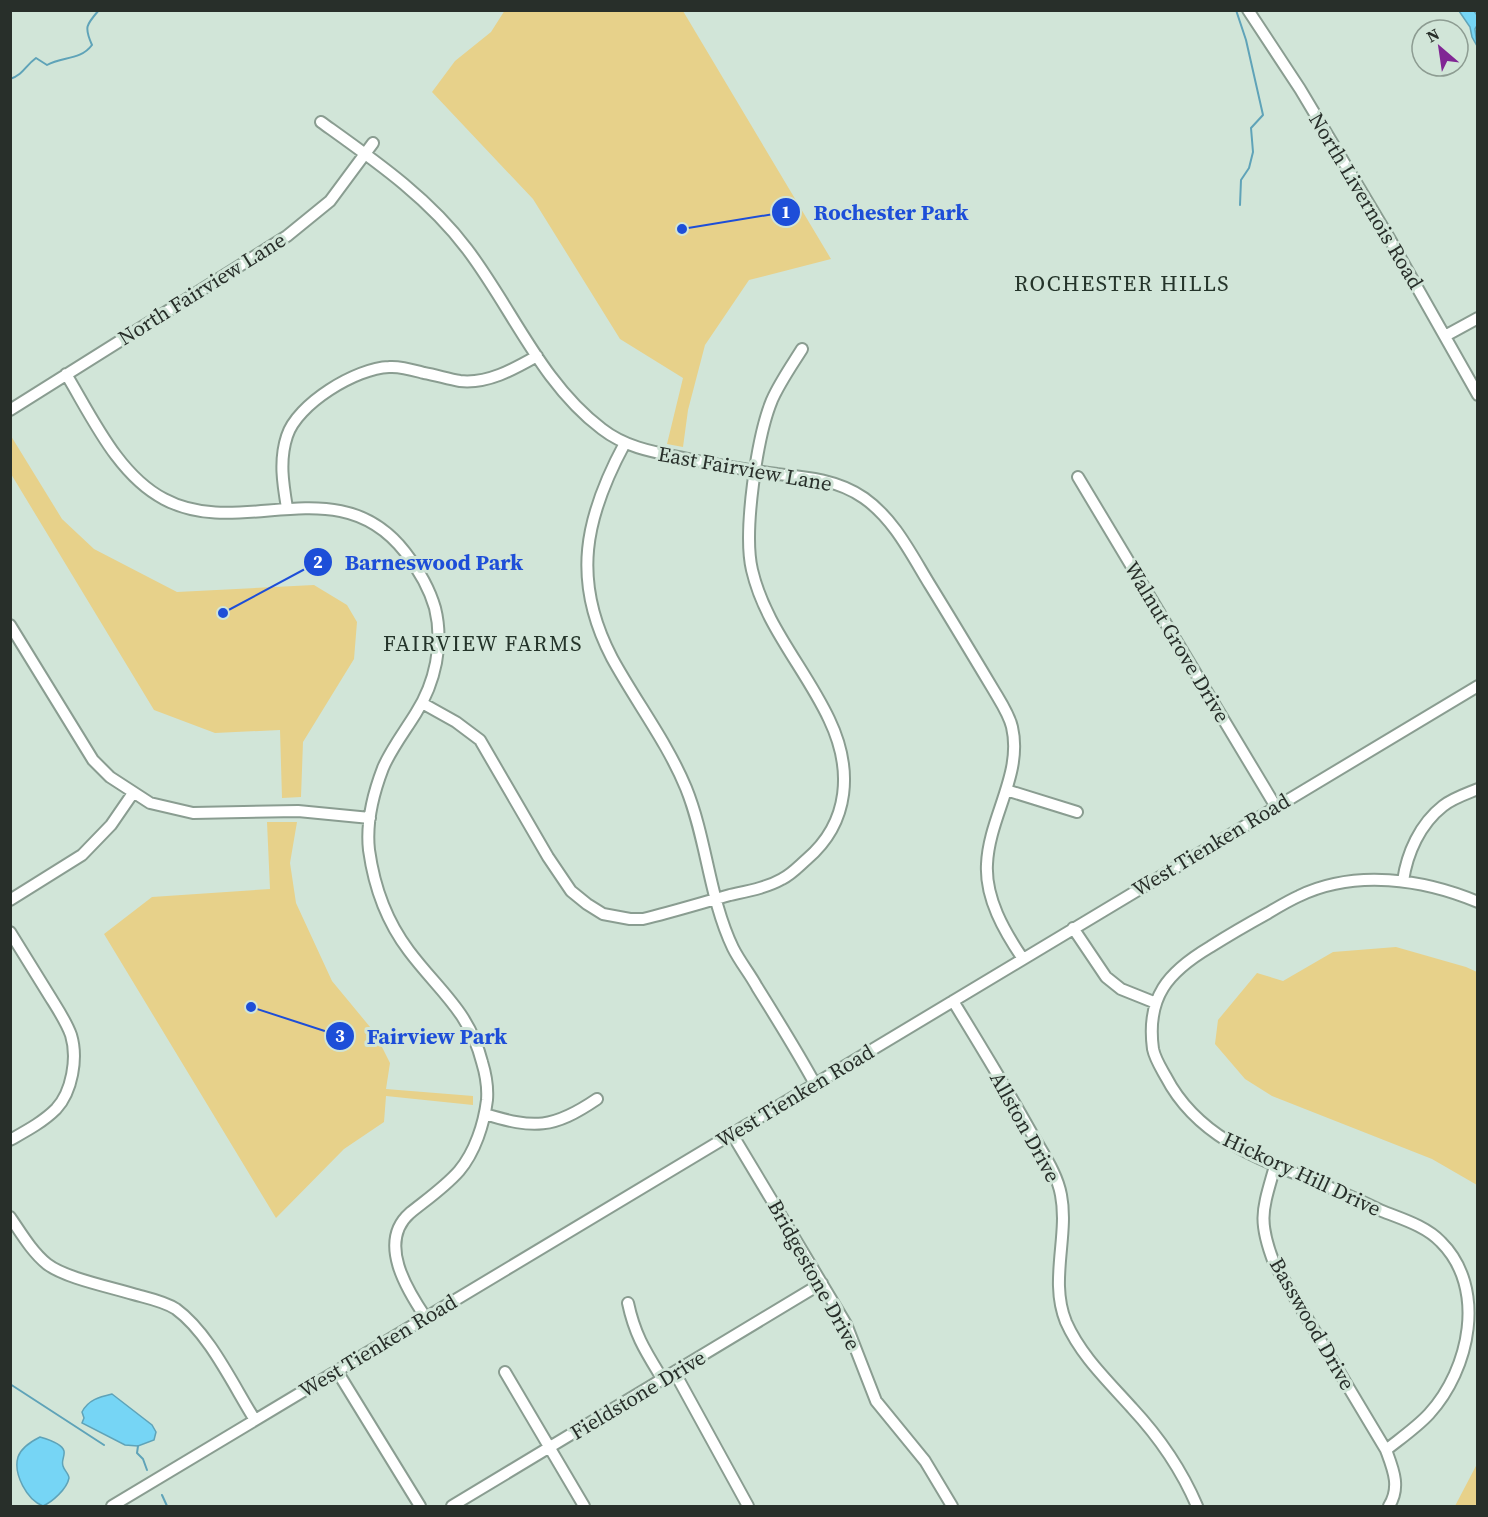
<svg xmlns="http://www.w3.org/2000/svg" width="1488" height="1517" font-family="'Source Serif 4',serif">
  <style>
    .green { fill: #e7d18a }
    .water { fill: #76d5f5; stroke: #5fa3b8; stroke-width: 1.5 }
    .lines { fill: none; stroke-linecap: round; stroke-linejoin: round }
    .stream { stroke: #5fa3b8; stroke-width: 2 }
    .minor-casing { stroke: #8a9d91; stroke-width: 14 }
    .minor { stroke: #fff; stroke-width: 10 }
    .labels { text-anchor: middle; stroke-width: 6; stroke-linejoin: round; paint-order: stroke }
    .street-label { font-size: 21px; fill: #282f2a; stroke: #d1e5d8 }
    .neighbourhood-label { font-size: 22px; letter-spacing: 1.5px; fill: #24342a; stroke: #d1e5d8 }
    .leader { fill: none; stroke: #1d4ed8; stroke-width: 2 }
    .callout-dot { fill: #1d4ed8; stroke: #d1e5d8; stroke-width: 2 }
    .mark-label { font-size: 18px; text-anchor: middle; font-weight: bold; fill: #fff }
    .callout-label { font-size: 22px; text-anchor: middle; font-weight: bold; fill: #1d4ed8; stroke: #d1e5d8; stroke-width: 6; stroke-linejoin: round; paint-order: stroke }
  </style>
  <rect width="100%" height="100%" fill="#d1e5d8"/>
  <path class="green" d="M505,10L683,11L831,259L749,280L705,345L688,410L683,447L667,444L683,378L620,339L533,199L432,92L455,61L491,32Z
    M11,436L62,519L94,549L177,592L314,585L347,605L357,622L354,659L303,742L301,797L282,798L280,730L215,733L154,710L11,474Z
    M267,822H297L290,863L296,903L332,981L375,1033L390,1063L386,1089L473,1096V1105L386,1096L384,1122L344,1149L276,1218L104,934L152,897L270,889Z
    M1396,947L1466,967L1477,972V1185L1432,1159L1272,1096L1245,1079L1215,1044L1218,1020L1257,973L1283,981L1333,952Z
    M1477,1464V1506H1455Z"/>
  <path class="water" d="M1459,11H1474L1477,15V27H1476L1475,29L1477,46L1472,37L1470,27Z
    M112,1394L152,1425L156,1432L154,1440L138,1446L125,1445L82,1423L84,1418L82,1412C88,1400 99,1397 112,1394Z
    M40,1437C47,1439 62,1443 64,1451C65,1457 61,1460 63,1466C64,1470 69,1474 69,1478C67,1489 52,1502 43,1506C27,1500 13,1474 18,1457C21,1448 32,1441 40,1437Z"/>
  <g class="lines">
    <path class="stream" d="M1236,10L1246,40L1263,115L1251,128L1253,152L1249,168L1241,180L1240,205
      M10,79C24,74 25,66 36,58L47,65C62,56 80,61 92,45C84,27 86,25 99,10
      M10,1384L104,1445
      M138,1446L137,1453L143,1459L147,1470
      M162,1495L167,1506"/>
    <defs>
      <path id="minor" d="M1248,10L1300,89L1388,236L1478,395
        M321,122C374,160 428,197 467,249C512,308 541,383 602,429C629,450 661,453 693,460C721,466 749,470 777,474C807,477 839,480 864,498C894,519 911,554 930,585C951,619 972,654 993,689C1000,701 1009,714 1012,727C1023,774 989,817 987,864C985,898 1004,931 1023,959
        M1445,336L1478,318
        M66,374C92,417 118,475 164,499C242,541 338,466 405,552C418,569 429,587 435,608C444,644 435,683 416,713C405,731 391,749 383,768C373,794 366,823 369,850C374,886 387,922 409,951C439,991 469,1011 482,1062C486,1075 488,1087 487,1100C484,1124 475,1152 459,1171C445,1187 426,1200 410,1213C377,1242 407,1290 426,1318
        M10,410L287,236L330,201L373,143
        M625,443C585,517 571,580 612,658C636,702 667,742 686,788C707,840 709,898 733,948C740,962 750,974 757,987C777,1019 797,1051 815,1084
        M1078,477L1276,807
        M287,508C283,484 279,460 287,436C297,404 356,368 389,367C401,366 413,370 424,373C436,375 448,379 460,381C488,384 514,369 537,356
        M10,625L93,760L110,777L150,803L193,813L298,811L370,818
        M422,703L456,722L480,740L548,857L571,891L587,904L603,914L630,919H643C672,912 701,903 730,895C748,891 766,888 782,879C792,874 799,866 807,859C850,822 853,769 829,719C805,668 765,626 752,570C743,532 757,436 772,400C780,382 792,365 802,349
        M1006,790L1077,812
        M1403,881C1407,853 1420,824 1443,806C1453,798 1466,794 1478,789
        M10,900L82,855L111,825L133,793
        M1073,928L1106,977L1121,989L1156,1003
        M10,932C23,953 36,974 49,995C57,1008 66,1021 71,1035C78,1058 72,1092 56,1109C43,1122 26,1131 10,1140
        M953,1001C980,1045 1007,1089 1032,1134C1043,1154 1057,1173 1061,1195C1069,1236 1049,1281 1066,1322C1081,1356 1108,1381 1132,1408C1159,1437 1182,1471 1197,1506
        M485,1114C534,1129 553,1129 597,1099
        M732,1134L846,1324L876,1401L925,1461L952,1506
        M1275,1166C1263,1209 1257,1219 1274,1263L1386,1450C1393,1469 1401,1487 1389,1506
        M10,1217C21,1233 32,1252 47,1264C65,1278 110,1287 133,1294C147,1298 164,1301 176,1309C209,1333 233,1385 255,1420
        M628,1303C635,1336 646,1352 663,1380
        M337,1371L420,1506
        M505,1372L584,1506
        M675,1373L748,1506
        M1386,1450C1401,1438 1417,1427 1429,1414C1470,1369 1487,1288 1441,1242C1426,1226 1402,1219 1382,1211C1359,1200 1336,1190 1312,1180C1255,1158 1196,1135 1166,1077C1161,1068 1155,1059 1153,1049C1146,997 1168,972 1210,947C1229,935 1248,924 1268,913C1278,907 1288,901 1299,896C1355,869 1423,879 1478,902
        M112,1506L1478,686
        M452,1506L822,1283"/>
    </defs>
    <use href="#minor" class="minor-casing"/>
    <use href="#minor" class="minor"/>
  </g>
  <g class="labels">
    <g class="street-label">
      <text transform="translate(1366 201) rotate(59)" y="7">North Livernois Road</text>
      <text transform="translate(202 289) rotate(-32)" y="7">North Fairview Lane</text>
      <text transform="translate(745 469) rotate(10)" y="7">East Fairview Lane</text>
      <text transform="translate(1177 642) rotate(59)" y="7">Walnut Grove Drive</text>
      <text transform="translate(1211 845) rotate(-31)" y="7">West Tienken Road</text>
      <text transform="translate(795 1096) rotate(-31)" y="7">West Tienken Road</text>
      <text transform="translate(1025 1127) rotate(61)" y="7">Allston Drive</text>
      <text transform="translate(1302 1174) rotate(25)" y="7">Hickory Hill Drive</text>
      <text transform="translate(814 1275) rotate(61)" y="7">Bridgestone Drive</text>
      <text transform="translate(1312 1324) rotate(60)" y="7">Basswood Drive</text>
      <text transform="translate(378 1346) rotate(-31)" y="7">West Tienken Road</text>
      <text transform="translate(638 1395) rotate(-31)" y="7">Fieldstone Drive</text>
    </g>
    <g class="neighbourhood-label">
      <text x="1122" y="291">ROCHESTER HILLS</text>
      <text x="483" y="651">FAIRVIEW FARMS</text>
    </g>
  </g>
  <path class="leader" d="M682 229L786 212M223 613L318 562M251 1007L340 1036"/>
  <g class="callout-dot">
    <circle cx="682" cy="229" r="6"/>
    <circle cx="223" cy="613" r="6"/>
    <circle cx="251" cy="1007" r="6"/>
    <circle cx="786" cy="212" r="15"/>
    <circle cx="318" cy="562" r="15"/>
    <circle cx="340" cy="1036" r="15"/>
  </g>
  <g class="mark-label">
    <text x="786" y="218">1</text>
    <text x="318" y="568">2</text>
    <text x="340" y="1042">3</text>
  </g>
  <g class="callout-label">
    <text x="891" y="220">Rochester Park</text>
    <text x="434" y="570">Barneswood Park</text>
    <text x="437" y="1044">Fairview Park</text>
  </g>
  <rect width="1488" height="1517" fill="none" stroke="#282f2a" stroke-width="24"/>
  <g transform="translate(1440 48) rotate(331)"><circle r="28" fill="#d1e5d8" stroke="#8d9c92" stroke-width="1.5"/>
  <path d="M0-4.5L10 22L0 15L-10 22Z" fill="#802694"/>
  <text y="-9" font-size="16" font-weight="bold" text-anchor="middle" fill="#282f2a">N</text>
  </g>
</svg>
